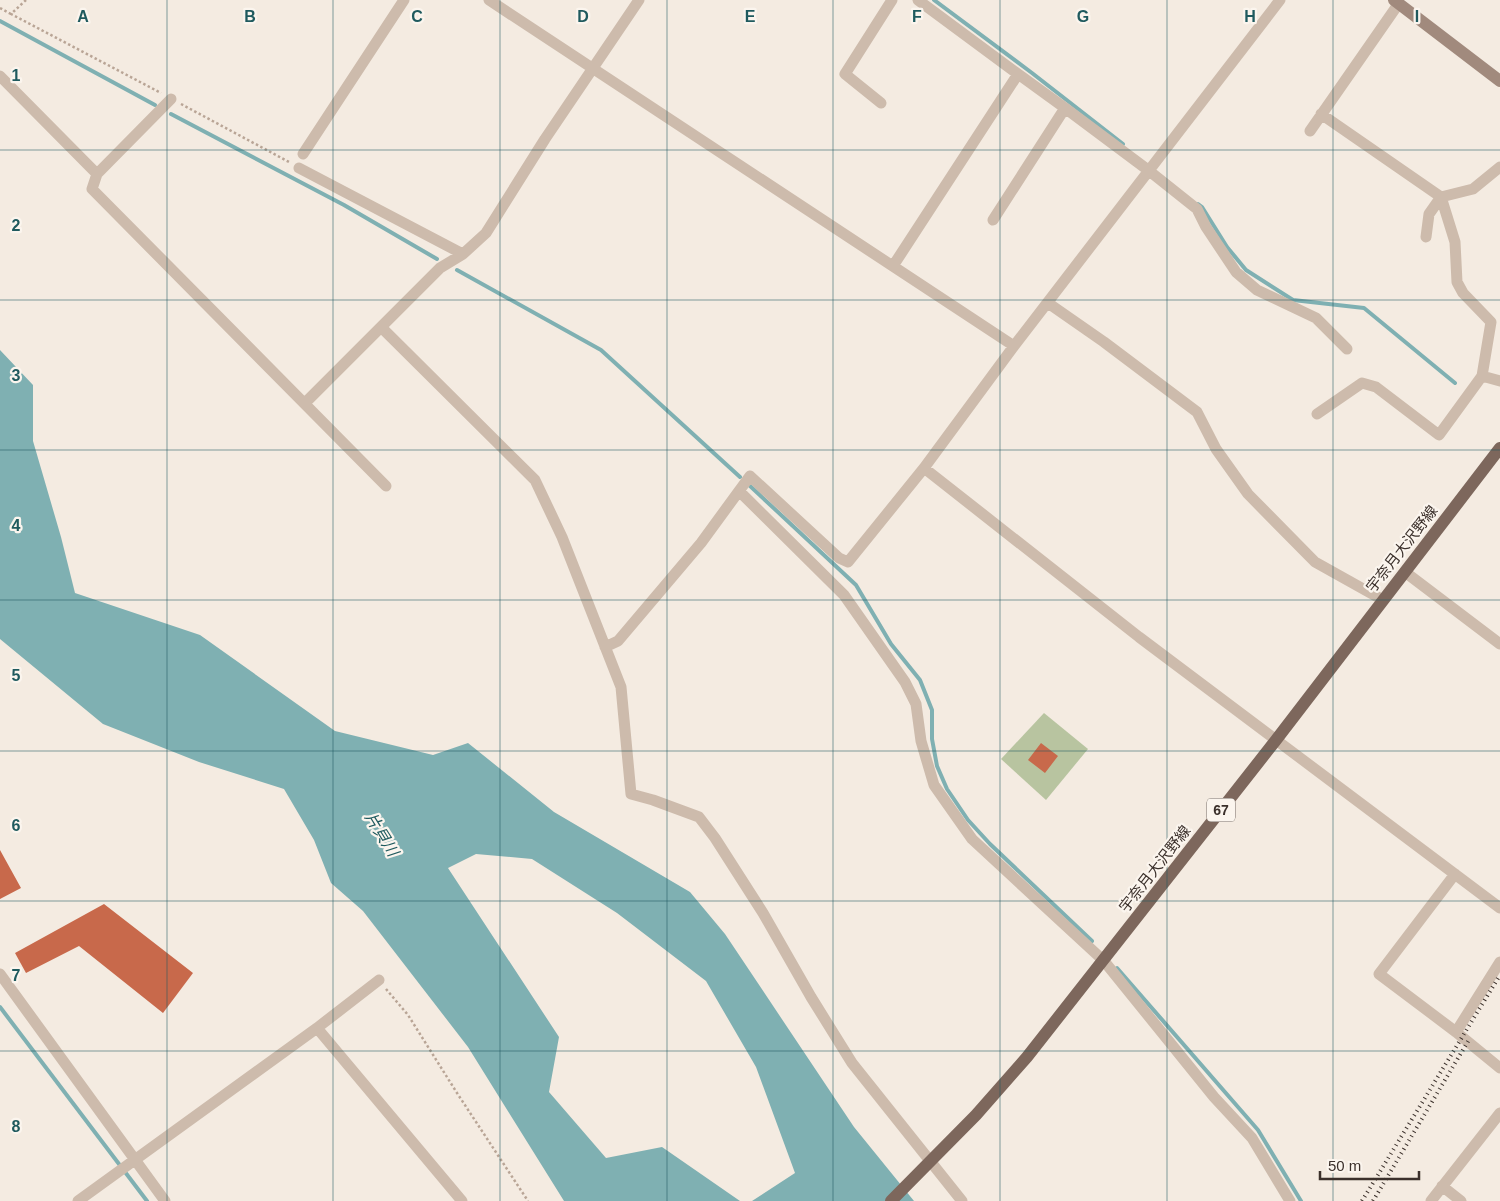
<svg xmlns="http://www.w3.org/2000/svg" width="1500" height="1201" font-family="Arial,'Noto Sans JP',sans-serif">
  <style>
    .green { fill: #b8c4a0 }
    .water { fill: #7fb0b2 }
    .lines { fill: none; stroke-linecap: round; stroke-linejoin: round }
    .stream { stroke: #7fb0b2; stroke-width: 4 }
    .building { fill: #c8694b }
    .path { stroke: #b9a596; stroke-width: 2.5; stroke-dasharray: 2.5 2.5; stroke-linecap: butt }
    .street { stroke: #cdbbac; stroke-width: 11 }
    .secondary { stroke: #a18a7d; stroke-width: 12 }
    .primary { stroke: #7d675c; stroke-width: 12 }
    .rail { stroke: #3b302b; stroke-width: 4; stroke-dasharray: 1 4; stroke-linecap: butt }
    .grid { fill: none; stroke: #1f5a5e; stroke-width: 1; stroke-opacity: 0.55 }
    .labels { text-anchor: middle; stroke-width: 4.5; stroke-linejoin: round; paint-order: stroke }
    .shield { fill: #fbf5ee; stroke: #756b66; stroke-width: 1 }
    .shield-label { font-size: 14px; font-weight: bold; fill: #3b302b }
    .street-label { font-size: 15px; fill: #3b302b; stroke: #fbf5ee }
    .water-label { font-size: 16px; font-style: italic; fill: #1f5a5e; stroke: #fbf5ee }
    .grid-label { font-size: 16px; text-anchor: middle; font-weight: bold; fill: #1f5a5e; stroke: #fbf5ee; stroke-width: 4.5; stroke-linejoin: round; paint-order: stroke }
  </style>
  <rect width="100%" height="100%" fill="#f4ebe1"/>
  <path class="green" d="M1044,713L1088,749L1046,800L1001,759Z"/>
  <path class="water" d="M0,350L33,385V441L61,537L75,593L200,635L335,731L433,755L468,743L554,812L690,892L725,934L854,1127L914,1201H752L795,1173L756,1067L706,981L617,913L532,859L476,854L448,868L559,1037L549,1092L606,1158L662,1147L740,1201H564L468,1047L363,911L331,883L314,840L284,789L199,762L103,724L0,639Z"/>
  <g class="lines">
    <path class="stream" d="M934,0L1032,73L1123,144
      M0,21L155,105
      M171,114L344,205L437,259
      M1198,204L1202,207L1227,247L1246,270L1293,300L1364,308L1455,383
      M457,270L601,350L740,477
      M749,485L856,585L891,644L920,680L932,710V739L937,766L947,789L968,820L990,844L1092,941
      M1117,968L1258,1130L1301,1201
      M0,1007L147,1201"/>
  </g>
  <path class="building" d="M1041,743L1058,756L1045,773L1028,760Z
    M0,850L21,888L0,899Z
    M104,904L193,973L163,1013L79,946L26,973L15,953Z"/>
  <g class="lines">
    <path class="path" d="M26,0L11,14L161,93
      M0,8L11,14
      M181,104L289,162
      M386,989L408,1015L457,1093L528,1201"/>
    <path class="street" d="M489,0L1014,346
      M918,0L1018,74
      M0,76L97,174L92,189L386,486
      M881,103L845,74L892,0
      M1321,114L1441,197L1429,214L1426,237
      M1310,131L1399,3
      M303,154L404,0
      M1500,167L1473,189L1441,197L1455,242L1457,282L1463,293L1491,322L1482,376L1500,381
      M299,168L463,254
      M97,174L171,99
      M993,220L1065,108L1148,170L1197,209L1206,227L1236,272L1257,290L1316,318L1347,349
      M893,266L1018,74L1065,108
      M1048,303L1104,342L1197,412L1216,449L1248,494L1315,562L1383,600
      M381,327L535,480L562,537L621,687L631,794L653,800L699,817L715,838L763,913L811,997L852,1063L962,1201
      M305,403L440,268L463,254L486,233L545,139L639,0
      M1317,414L1362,383L1376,387L1439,435L1482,376
      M924,468L1139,637L1500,908
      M739,491L750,476L839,558L848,562L924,468L1014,346L1280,0
      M1405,572L1500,644
      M605,647L618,641L701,543L739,491L844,595L905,682L916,704L921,741L934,785L972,839L1104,961L1214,1097L1252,1138L1290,1201
      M1455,874L1379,974L1456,1032
      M1500,962L1456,1032L1500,1068
      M0,974L165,1201
      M317,1028L379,980
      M1442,1186L1461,1201
      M78,1201L317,1028L462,1201
      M1431,1201L1500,1113"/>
    <path class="secondary" d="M1394,0L1500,81"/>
    <path class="primary" d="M891,1201L976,1115L1027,1057L1276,740L1500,448"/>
    <path class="rail" d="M1362,1201L1500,975
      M1373,1201L1470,1038"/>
  </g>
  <path class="grid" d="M167,0V1201M333,0V1201M500,0V1201M667,0V1201M833,0V1201M1000,0V1201M1167,0V1201M1333,0V1201M0,150H1500M0,300H1500M0,450H1500M0,600H1500M0,751H1500M0,901H1500M0,1051H1500"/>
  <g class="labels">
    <rect class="shield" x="1207" y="798.5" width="28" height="23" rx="4"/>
    <g class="shield-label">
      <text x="1221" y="815">67</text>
    </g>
    <g class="street-label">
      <text transform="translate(1402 549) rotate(-52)" y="5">宇奈月大沢野線</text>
      <text transform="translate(1155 869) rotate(-52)" y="5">宇奈月大沢野線</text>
    </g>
    <g class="water-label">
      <text transform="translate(382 834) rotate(58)" y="6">片貝川</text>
    </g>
  </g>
  <g class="grid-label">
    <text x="83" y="22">A</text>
    <text x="250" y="22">B</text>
    <text x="417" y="22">C</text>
    <text x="583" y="22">D</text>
    <text x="750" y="22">E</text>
    <text x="917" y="22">F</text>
    <text x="1083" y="22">G</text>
    <text x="1250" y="22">H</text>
    <text x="1417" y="22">I</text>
    <text x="16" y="81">1</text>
    <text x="16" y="231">2</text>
    <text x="16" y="381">3</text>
    <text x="16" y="531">4</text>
    <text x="16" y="681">5</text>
    <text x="16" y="831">6</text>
    <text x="16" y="981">7</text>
    <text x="16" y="1132">8</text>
  </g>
  <path d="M1320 1171v8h99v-8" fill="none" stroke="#3b302b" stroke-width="2.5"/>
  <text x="1328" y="1171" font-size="15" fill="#3b302b" stroke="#fbf5ee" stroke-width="4" paint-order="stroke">50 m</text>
</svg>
